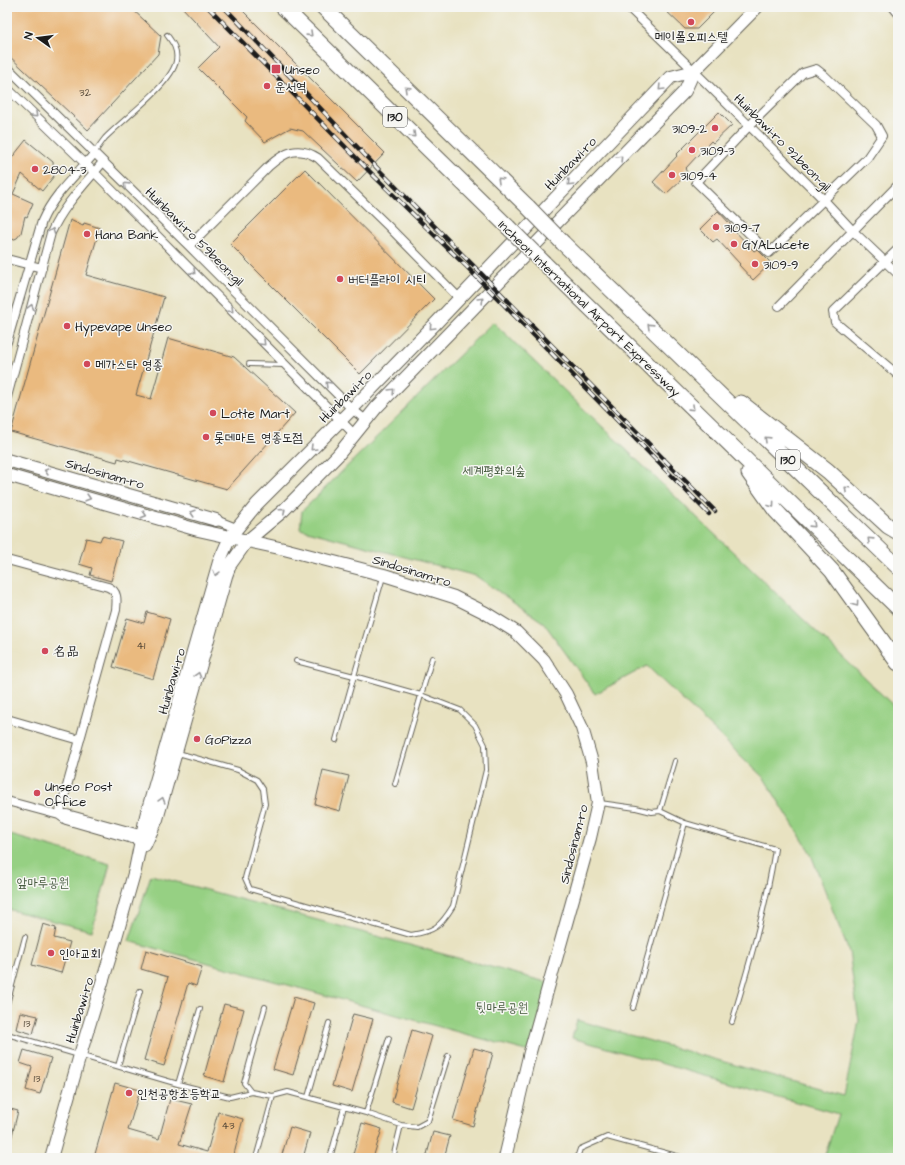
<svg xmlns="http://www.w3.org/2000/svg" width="905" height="1165" font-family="'Architects Daughter','LXGW WenKai TC','Poor Story',sans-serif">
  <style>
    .green { fill: #96d083; stroke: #597650 }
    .building { fill: #eaba7f }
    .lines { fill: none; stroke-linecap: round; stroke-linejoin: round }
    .lane-casing { stroke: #636156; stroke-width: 6 }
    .street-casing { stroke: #636156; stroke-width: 10 }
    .secondary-casing { stroke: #636156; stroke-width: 14 }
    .highway-casing { stroke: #636156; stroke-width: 17 }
    .lane { stroke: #fff; stroke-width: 4 }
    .street { stroke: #fff; stroke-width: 8 }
    .secondary { stroke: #fff; stroke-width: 12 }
    .highway { stroke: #fff; stroke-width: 15 }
    .rail-casing { stroke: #1c1c1c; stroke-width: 4.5 }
    .rail { stroke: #f6f6f2; stroke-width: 3; stroke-dasharray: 9; stroke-linecap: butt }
    .highway-bridge-casing { stroke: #636156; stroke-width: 17; stroke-linecap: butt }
    .highway-bridge { stroke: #fff; stroke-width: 15 }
    .oneway { stroke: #999 }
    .poi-dot { fill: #d1495b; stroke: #f6f6f2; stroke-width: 1.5 }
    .labels { text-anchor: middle; stroke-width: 3; stroke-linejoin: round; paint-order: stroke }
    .number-label { font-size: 11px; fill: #504435 }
    .shield { fill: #f6f6f2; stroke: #5d5d5c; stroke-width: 1 }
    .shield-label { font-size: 12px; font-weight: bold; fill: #1c1c1c }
    .poi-label { font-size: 13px; fill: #1c1c1c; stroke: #f6f6f2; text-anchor: start }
    .street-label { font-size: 13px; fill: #1c1c1c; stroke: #f6f6f2 }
    .park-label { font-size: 13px; fill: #475b40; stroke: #f6f6f2 }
  </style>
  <rect width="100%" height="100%" fill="#f6f6f2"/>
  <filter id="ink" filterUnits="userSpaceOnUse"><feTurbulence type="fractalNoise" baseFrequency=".025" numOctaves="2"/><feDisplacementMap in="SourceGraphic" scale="8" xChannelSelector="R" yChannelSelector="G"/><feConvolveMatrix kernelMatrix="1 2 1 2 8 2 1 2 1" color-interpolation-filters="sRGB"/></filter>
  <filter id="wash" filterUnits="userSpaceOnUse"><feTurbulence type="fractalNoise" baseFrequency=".012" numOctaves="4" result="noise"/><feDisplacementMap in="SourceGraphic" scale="16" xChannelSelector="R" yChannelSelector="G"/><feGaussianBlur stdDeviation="0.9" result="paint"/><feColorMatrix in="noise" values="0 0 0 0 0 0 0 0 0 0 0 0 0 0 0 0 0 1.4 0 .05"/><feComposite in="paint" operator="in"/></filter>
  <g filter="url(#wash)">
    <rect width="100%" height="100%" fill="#e8e2c1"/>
    <path class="green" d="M493,322L898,710V1158H824L838,1114L572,1038L577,1020L844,1096L859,1021L849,952L810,852L764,778L647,666L595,694L544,623L476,576L300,529L302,511Z
      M7,834L110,864L92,931L7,909Z
      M151,875L550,983L530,1052L129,941Z"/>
    <g id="blocks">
      <path class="building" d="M7,7H130L161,36L158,54L88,130L7,54Z
        M182,7H239L385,153L357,182L303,131L290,128L265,142L245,121L247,117L198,68L219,47Z
        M662,7H719L697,29H685Z
        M719,112L732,125L713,143L711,141L685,169L687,172L681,178L682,179L666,194L653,182L677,156L676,155Z
        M26,140L53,162L54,176L42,191L22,174L13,194L33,203L27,217L25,216L21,233L17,238L7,242V164Z
        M305,169L434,299L360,374L230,244Z
        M718,211L731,225L730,226L754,251L757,249L771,263L753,280L739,265L740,264L717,239L713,242L700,229Z
        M70,220L83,226L84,223L100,228L86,275L164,297L136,395L151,399L168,338L234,357L295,413L227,489L118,458L117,462L11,432Z
        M102,536L122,541L111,581L90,575L92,568L79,564L86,538L100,541Z
        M147,612L170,619L153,679L113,667L127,618L144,623Z
        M323,770L349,776L340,811L315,804Z
        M43,924L56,928L54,938L70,942L61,973L32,965Z
        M146,950L202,967L196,986L188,983L164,1066L144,1060L168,977L141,969Z
        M294,997L314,1003L293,1075L273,1069Z
        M224,1004L244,1009L224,1082L204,1076Z
        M20,1012L38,1016L33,1034L16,1029Z
        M353,1014L373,1019L352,1092L332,1086Z
        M412,1030L432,1036L411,1108L392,1102Z
        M474,1048L493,1053L473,1126L453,1120Z
        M24,1050L51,1058L40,1094L26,1090L32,1067L20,1063Z
        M115,1083L140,1090L128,1130L159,1139L170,1099L192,1104L179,1144L207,1152L218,1112L243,1119L233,1158H110L95,1154Z
        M7,1108L18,1111L10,1144L7,1143Z
        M362,1123L382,1129L373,1158H352Z
        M290,1127L310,1133L303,1158H281Z
        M433,1132L450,1136L444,1158H426Z"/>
    </g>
  </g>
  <g filter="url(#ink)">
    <use href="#blocks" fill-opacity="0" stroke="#636156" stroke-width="1"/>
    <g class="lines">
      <defs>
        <path id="lane" d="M94,153C98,148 101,143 105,138C122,120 172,84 176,61C178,50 173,43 167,35
          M249,364L285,365
          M296,661L354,676L383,577
          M178,753L238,770L257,780L263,789L265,804L245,878L250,889L411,935C435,931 440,927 453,906L486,770L485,745L475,725L460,710L421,695L354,676L336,740
          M395,784L432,658
          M600,803L636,808L652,812L660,811L685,823L633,1008
          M660,811L675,761
          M685,823L775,849C766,908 749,965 732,1022
          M7,1004L25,937
          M7,1034L178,1084L230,1097L251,1092L273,1096L288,1092L366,1113L401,1125L417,1127L428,1121L448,1056
          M118,1066L140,991
          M178,1084L200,1009
          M251,1092L244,1083L265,1007
          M308,1097L329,1023
          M366,1113L389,1038
          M256,1158L273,1096
          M330,1158L344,1107
          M393,1158L401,1125
          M577,1158L580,1149L607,1137L684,1158"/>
        <path id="street" d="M628,7L694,71L824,200L853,231L898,274
          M893,7L898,13
          M7,67L189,246L352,409L367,421
          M816,69L825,76L876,125L882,136L867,158L769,253L696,182L749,126L803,73Z
          M7,88L94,172L355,435
          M189,246L269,166C285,152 298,145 318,158L388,226L459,298
          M898,249L833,312L835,322L898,375
          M7,259L42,268
          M779,306L898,185
          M7,342L42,221C54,194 75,176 94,154
          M7,397L51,233C63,206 84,185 103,162
          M216,520L236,528
          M7,560L108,587C118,591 117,600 116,610L59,815
          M7,719L80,740
          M7,801L59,815L67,814L147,836
          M59,815L66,820L146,843"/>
        <path id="secondary" d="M7,460L216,520
          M7,475L198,530L284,549L384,575L454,597L484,612L516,632L544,660L566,694L582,728L592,762L598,803L590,838L530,1052L505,1158
          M145,845L157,819L226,576L230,565L247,541L283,511L338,455L376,408L685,91L694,71L757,7
          M51,1158L80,1055L116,937L135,870L146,816L219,562L230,537L257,504L352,409L437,322L671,77L694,71"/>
        <path id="highway" d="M283,7L508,227
          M323,7L528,207
          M563,243L898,567
          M544,263L898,608
          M741,403L828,471L888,526L898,532
          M749,473L776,511L832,571L898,663"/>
      </defs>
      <use href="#lane" class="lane-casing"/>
      <use href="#street" class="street-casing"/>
      <use href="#secondary" class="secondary-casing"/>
      <use href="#highway" class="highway-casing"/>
      <use href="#lane" class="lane"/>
      <use href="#street" class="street"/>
      <use href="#secondary" class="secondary"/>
      <use href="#highway" class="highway"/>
      <defs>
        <path id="rail" d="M208,7L374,176L466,266L709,514
          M224,7L379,170L715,511"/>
      </defs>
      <use href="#rail" class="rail-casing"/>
      <use href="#rail" class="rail"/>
      <defs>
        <path id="highway-bridge" d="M528,207L563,243
          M508,227L544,263"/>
      </defs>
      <use href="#highway-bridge" class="highway-bridge-casing"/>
      <use href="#highway-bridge" class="highway-bridge"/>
    </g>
    <defs><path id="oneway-chevron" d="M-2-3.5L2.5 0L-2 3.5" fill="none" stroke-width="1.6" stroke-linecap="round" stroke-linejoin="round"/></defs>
    <g class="oneway">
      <use href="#oneway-chevron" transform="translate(310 34) rotate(44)"/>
      <use href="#oneway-chevron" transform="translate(661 88) rotate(134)"/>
      <use href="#oneway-chevron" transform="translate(407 89) rotate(-136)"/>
      <use href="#oneway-chevron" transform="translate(35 115) rotate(44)"/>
      <use href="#oneway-chevron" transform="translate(413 135) rotate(44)"/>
      <use href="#oneway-chevron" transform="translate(620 158) rotate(-46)"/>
      <use href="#oneway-chevron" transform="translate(500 180) rotate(-136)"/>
      <use href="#oneway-chevron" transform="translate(570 183) rotate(134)"/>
      <use href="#oneway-chevron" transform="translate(126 185) rotate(-136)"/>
      <use href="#oneway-chevron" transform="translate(52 231) rotate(-69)"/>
      <use href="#oneway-chevron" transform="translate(193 272) rotate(45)"/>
      <use href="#oneway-chevron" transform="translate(481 300) rotate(-46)"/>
      <use href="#oneway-chevron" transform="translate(31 307) rotate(-75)"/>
      <use href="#oneway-chevron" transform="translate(231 310) rotate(45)"/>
      <use href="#oneway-chevron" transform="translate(650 326) rotate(-136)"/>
      <use href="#oneway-chevron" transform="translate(432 327) rotate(134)"/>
      <use href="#oneway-chevron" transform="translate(263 343) rotate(45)"/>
      <use href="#oneway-chevron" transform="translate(328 384) rotate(-135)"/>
      <use href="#oneway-chevron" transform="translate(392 391) rotate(-46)"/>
      <use href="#oneway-chevron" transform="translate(692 408) rotate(44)"/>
      <use href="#oneway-chevron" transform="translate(767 439) rotate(-136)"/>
      <use href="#oneway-chevron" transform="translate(313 448) rotate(135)"/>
      <use href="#oneway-chevron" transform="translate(47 471) rotate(-164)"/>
      <use href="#oneway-chevron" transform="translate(847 489) rotate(-137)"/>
      <use href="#oneway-chevron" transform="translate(88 498) rotate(16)"/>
      <use href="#oneway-chevron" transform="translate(772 505) rotate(54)"/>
      <use href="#oneway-chevron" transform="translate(283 511) rotate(-42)"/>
      <use href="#oneway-chevron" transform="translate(193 513) rotate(-163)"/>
      <use href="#oneway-chevron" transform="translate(144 515) rotate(16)"/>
      <use href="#oneway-chevron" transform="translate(813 525) rotate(44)"/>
      <use href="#oneway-chevron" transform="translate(870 540) rotate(-136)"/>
      <use href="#oneway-chevron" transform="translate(216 573) rotate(106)"/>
      <use href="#oneway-chevron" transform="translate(856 604) rotate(54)"/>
      <use href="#oneway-chevron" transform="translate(198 675) rotate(-74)"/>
      <use href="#oneway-chevron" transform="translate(162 800) rotate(-74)"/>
    </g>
  </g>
  <g class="poi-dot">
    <circle cx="691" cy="22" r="4"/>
    <rect x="271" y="64" width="10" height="10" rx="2"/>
    <circle cx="267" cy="86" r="4"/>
    <circle cx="715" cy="128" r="4"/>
    <circle cx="692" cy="150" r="4"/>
    <circle cx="35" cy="169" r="4"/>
    <circle cx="672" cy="175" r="4"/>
    <circle cx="716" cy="227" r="4"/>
    <circle cx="87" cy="234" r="4"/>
    <circle cx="734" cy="244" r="4"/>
    <circle cx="755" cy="264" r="4"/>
    <circle cx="340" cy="279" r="4"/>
    <circle cx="67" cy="326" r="4"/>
    <circle cx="87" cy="364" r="4"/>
    <circle cx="213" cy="413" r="4"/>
    <circle cx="206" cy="437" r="4"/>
    <circle cx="45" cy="651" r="4"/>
    <circle cx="197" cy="739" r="4"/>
    <circle cx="37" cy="793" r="4"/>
    <circle cx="51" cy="953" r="4"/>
    <circle cx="129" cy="1093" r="4"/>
  </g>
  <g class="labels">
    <g class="number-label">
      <text x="85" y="96">32</text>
      <text x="141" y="649">41</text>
      <text x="27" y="1027">13</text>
      <text x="37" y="1082">13</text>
      <text x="228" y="1129">43</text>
    </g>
    <g class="shield">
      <rect x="383" y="107" width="24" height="20" rx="3"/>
      <rect x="776" y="450" width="24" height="20" rx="3"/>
    </g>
    <g class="shield-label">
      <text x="395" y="121">130</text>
      <text x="788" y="464">130</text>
    </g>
    <g class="poi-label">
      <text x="691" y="41" text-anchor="middle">메이폴오피스텔</text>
      <text x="285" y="74">Unseo</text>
      <text x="275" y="91">운서역</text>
      <text x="707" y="133" text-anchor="end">3109-2</text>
      <text x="700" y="155">3109-3</text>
      <text x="43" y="174">2804-3</text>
      <text x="680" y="180">3109-4</text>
      <text x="724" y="232">3109-7</text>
      <text x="95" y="239">Hana Bank</text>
      <text x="742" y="249">GYALucete</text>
      <text x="763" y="269">3109-9</text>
      <text x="348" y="284">버터플라이 시티</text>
      <text x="75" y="331">Hypevape Unseo</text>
      <text x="95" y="369">메가스타 영종</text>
      <text x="221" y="418">Lotte Mart</text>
      <text x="214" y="442">롯데마트 영종도점</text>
      <text x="53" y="656">名品</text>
      <text x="205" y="744">GoPizza</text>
      <text x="45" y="791">Unseo Post<tspan x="45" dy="15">Office</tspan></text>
      <text x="59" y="958">인아교회</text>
      <text x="137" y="1098">인천공항초등학교</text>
    </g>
    <g class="street-label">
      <text transform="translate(783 142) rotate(45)" y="5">Huinbawi-ro 92beon-gil</text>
      <text transform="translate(570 163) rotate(-46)" y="5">Huinbawi-ro</text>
      <text transform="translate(195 236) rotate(45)" y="5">Huinbawi-ro 59beon-gil</text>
      <text transform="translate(590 308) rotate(44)" y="5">Incheon International Airport Expressway</text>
      <text transform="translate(345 396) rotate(-45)" y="5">Huinbawi-ro</text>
      <text transform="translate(105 473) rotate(16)" y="5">Sindosinam-ro</text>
      <text transform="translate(412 570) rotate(17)" y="5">Sindosinam-ro</text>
      <text transform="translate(171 681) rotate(-74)" y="5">Huinbawi-ro</text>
      <text transform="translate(573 844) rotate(-76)" y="5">Sindosinam-ro</text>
      <text transform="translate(79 1010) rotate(-73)" y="5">Huinbawi-ro</text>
    </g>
    <g class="park-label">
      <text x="494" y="475">세계평화의숲</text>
      <text x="43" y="887">앞마루공원</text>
      <text x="502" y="1012">뒷마루공원</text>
    </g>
  </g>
  <rect width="905" height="1165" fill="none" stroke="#f6f6f2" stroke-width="24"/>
  <g transform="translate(38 38) rotate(284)" stroke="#f6f6f2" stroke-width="3" paint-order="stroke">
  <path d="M0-3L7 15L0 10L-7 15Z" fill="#1c1c1c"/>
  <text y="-6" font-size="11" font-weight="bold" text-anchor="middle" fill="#1c1c1c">N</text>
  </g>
</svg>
